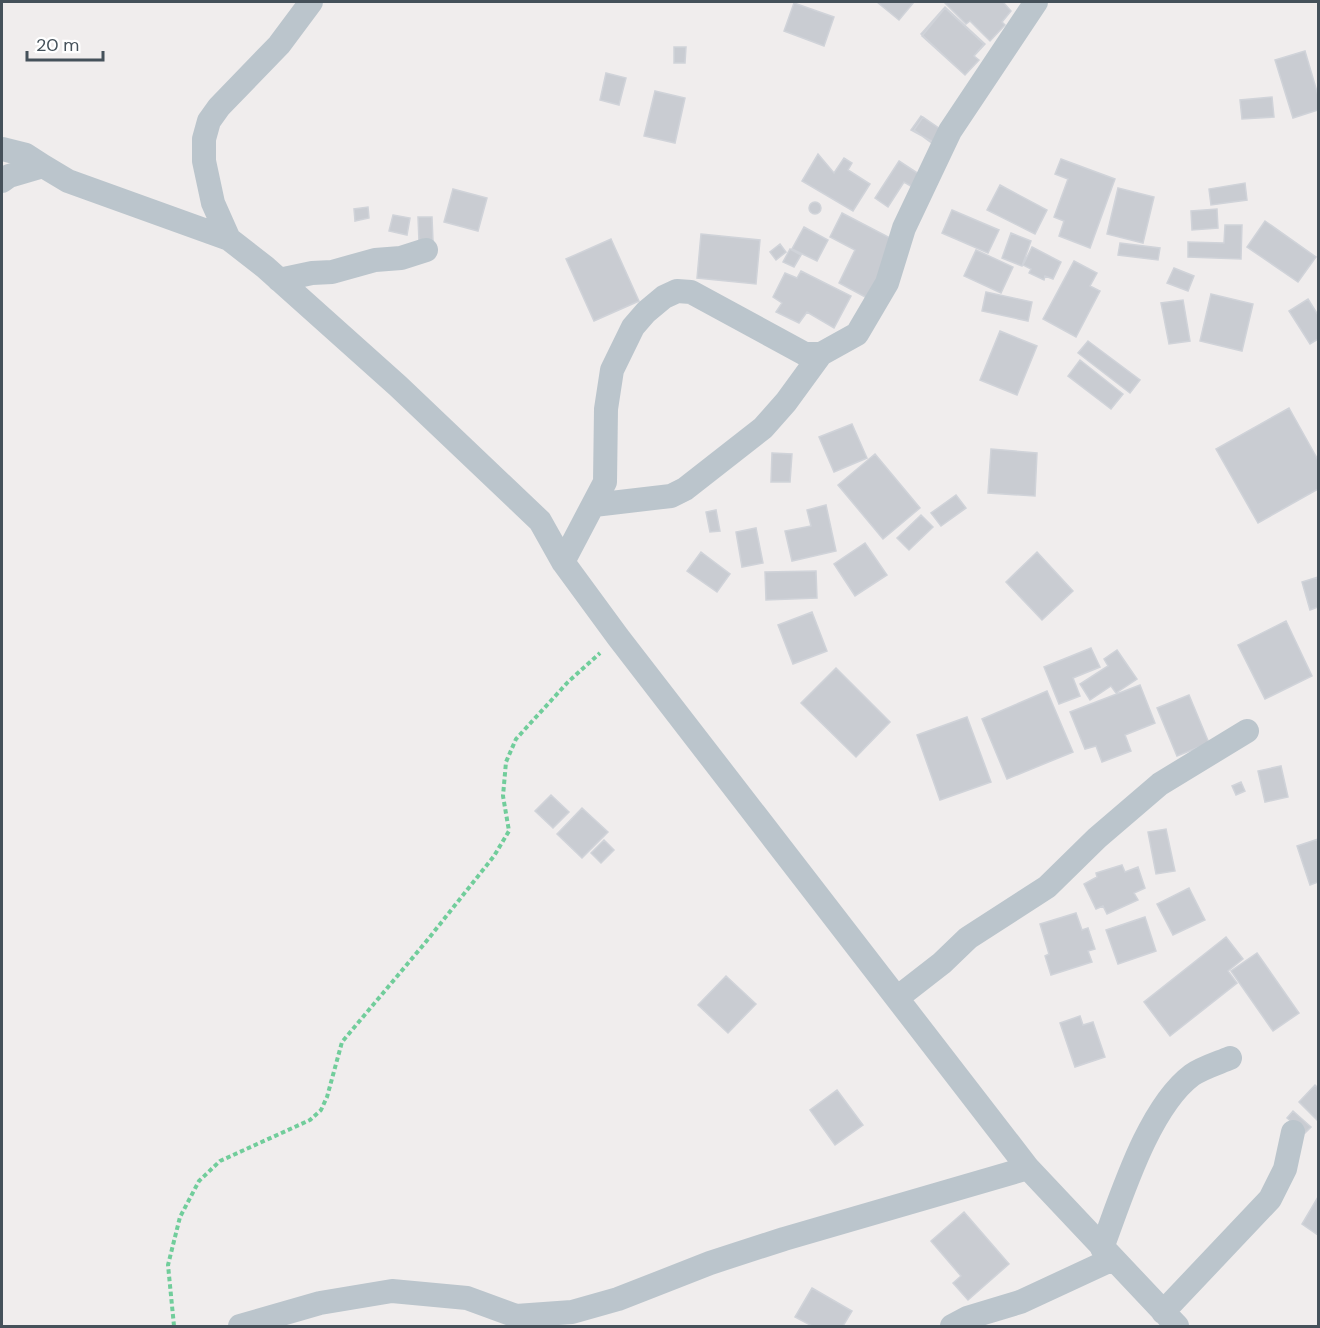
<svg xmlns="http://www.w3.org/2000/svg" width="1320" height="1328" font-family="'DM Sans',sans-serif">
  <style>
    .building { fill: #c9ccd2; stroke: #d0d3d9; stroke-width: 1.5 }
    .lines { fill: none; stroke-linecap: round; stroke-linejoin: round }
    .path { stroke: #71cd9b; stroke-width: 4; stroke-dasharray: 4.5 3; stroke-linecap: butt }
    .minor { stroke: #bbc5cc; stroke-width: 24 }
  </style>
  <rect width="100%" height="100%" fill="#f0eded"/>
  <path class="building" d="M877,2H914L899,20Z
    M944,2H1003L1011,11L1002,22L1005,25L990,41L970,21L966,24Z
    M794,3L834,17L824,46L784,31Z
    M945,7L985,44L974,56L979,60L965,75L921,34Z
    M945,8L984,44L974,56L979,60L965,75L922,36Z
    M674,47H686L685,63H674Z
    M1305,51L1318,95V110L1293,118L1275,60Z
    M606,73L626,78L619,105L600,100Z
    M655,91L685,98L675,143L644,136Z
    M1272,97L1274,117L1242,119L1240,100Z
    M921,116L943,131L935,143L911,130Z
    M923,117L943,131L933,144L914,130Z
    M818,154L834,173L844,158L852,163L848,170L870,184L853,211L802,181Z
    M1061,159L1115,179L1090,248L1059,236L1064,221L1054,217L1068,179L1055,174Z
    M899,161L922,176L914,188L904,182L888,207L875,198Z
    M1245,183L1247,200L1211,205L1209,189Z
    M1000,185L1047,210L1035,234L987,210Z
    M1118,188L1154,197L1143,243L1107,234Z
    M453,189L487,198L478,231L444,222Z
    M809 208a6 6 0 1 1 12 0a6 6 0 1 1-12 0Z
    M368,207L369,218L355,221L354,209Z
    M1217,209L1218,228L1192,230L1191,211Z
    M952,210L999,230L988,253L942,233Z
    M842,213L896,241L867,298L839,283L855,250L830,237Z
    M393,215L410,218L407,235L389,231Z
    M418,217H432L433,241L419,242Z
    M1265,221L1316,257L1298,282L1247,247Z
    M1225,225H1242L1241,259L1188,257V242L1224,243Z
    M804,227L828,240L817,261L792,249Z
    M1011,233L1031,241L1022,266L1002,258Z
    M701,234L760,240L756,284L697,278Z
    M611,239L639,301L594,321L566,259Z
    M1120,243L1160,248L1158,260L1118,255Z
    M780,244L786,252L776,260L770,252Z
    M1032,247L1061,262L1053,279L1045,276L1044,280L1029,273L1031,269L1023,265Z
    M790,249L801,255L794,267L783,262Z
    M976,250L1013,267L1001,293L964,276Z
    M1074,261L1097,273L1090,286L1100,291L1076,337L1043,319Z
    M1174,268L1194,276L1188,291L1167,283Z
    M801,271L851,296L834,328L807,312L799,323L776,312L782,303L773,297L785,273L797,278Z
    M986,292L1032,302L1028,321L982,311Z
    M1211,294L1253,304L1242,351L1200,341Z
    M1308,299L1318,315V339L1310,344L1289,311Z
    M1183,300L1190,341L1169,344L1161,303Z
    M1000,331L1037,346L1017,395L980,380Z
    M1088,341L1140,380L1130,393L1078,353Z
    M1080,360L1123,394L1111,409L1068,376Z
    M1289,408L1318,460V489L1258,523L1216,449Z
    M852,424L867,458L834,472L819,437Z
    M991,449L1037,453L1035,496L988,493Z
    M772,453L792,454L790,482H771Z
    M875,454L920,508L883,539L838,485Z
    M956,495L966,508L941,526L931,513Z
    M826,505L836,551L792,561L785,531L811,526L807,510Z
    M716,510L720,531L710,532L706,512Z
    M921,515L933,527L909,550L897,538Z
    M756,528L763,563L742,567L736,532Z
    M865,543L887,575L855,596L834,564Z
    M701,552L730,574L717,592L687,571Z
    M1037,552L1073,591L1042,620L1006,582Z
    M816,571L817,598L766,600L765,572Z
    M1318,577V607L1310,610L1302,582Z
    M812,612L827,651L793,664L778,625Z
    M1286,621L1312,676L1265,699L1238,645Z
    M1091,648L1100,667L1073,678L1080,696L1059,704L1044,667Z
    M1117,650L1137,679L1116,693L1111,686L1090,700L1080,684L1108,666L1104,659Z
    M836,668L890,722L856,757L801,703Z
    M1140,685L1155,723L1125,735L1131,751L1102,762L1096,746L1085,749L1070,712Z
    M1047,691L1073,752L1007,779L982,719Z
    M1189,695L1209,743L1177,756L1157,708Z
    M967,717L991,782L940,800L917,735Z
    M1281,766L1288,797L1265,802L1258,771Z
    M1241,782L1245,791L1236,795L1232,786Z
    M551,795L569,812L553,828L535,811Z
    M582,808L608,832L582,858L557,834Z
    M1166,829L1175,871L1156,874L1148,832Z
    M1318,839V882L1310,885L1297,846Z
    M604,840L614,850L601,863L591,853Z
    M1122,865L1125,872L1138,867L1145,888L1134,893L1138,900L1107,914L1103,906L1096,909L1084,884L1097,877L1096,873Z
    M1189,888L1205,920L1173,935L1157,904Z
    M1076,913L1082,930L1088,928L1095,949L1088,951L1092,962L1051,975L1045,956L1049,954L1040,924Z
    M1145,917L1156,951L1118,964L1106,930Z
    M1226,937L1243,959L1228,971L1237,983L1170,1036L1144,1002Z
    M1257,953L1299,1013L1273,1031L1231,971Z
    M726,976L756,1004L728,1033L698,1005Z
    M1080,1016L1083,1025L1093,1022L1105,1057L1075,1067L1060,1023Z
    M1315,1085L1318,1088V1121L1299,1102Z
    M837,1090L863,1125L835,1145L810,1110Z
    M1293,1111L1311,1127L1305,1133L1287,1118Z
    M1318,1197V1235L1302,1224Z
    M964,1212L1009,1264L968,1300L953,1283L961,1276L931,1241Z
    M812,1288L852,1311L843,1326H812L795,1317Z"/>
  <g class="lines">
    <path class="path" d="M174,1326L168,1265L180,1217L199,1181L220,1161L310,1120L321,1110L327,1097L342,1042L425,943L494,856L509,831L503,796L506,762L516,739L568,682L600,653"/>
    <path class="minor" d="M311,2L279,45L219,107L209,121L204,139V161L213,203L229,239L265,267L398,386L540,521L563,562L618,637L1028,1168L1177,1326
      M2,149L26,155L43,166
      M2,181L9,176L43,166L68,181L229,239
      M279,280L312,273L332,272L375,260L401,258L426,250
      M594,505L671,496L685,489L763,428L786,402L821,354
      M563,562L605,482L606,409L612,370L633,327L646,312L664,297L677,291L691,292L805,354H821L857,334L887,283L904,228L950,131L1036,2
      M897,998L942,963L968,938L1047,887L1097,838L1160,784L1247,731
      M1102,1248C1121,1198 1148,1108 1192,1075C1202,1068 1218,1063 1230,1058
      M1163,1312L1270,1199L1285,1169L1293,1132
      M240,1326L320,1303L392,1291L467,1298L516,1316L572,1312L618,1299L710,1263L784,1239L1028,1168
      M952,1326L967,1318L1020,1302L1113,1259"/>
  </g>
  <rect width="1320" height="1328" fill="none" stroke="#45515a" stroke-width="6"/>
  <path d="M27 51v9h76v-9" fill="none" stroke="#45515a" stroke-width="3"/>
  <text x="36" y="51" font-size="18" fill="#45515a" stroke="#ffffff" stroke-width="4.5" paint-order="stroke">20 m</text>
</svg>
